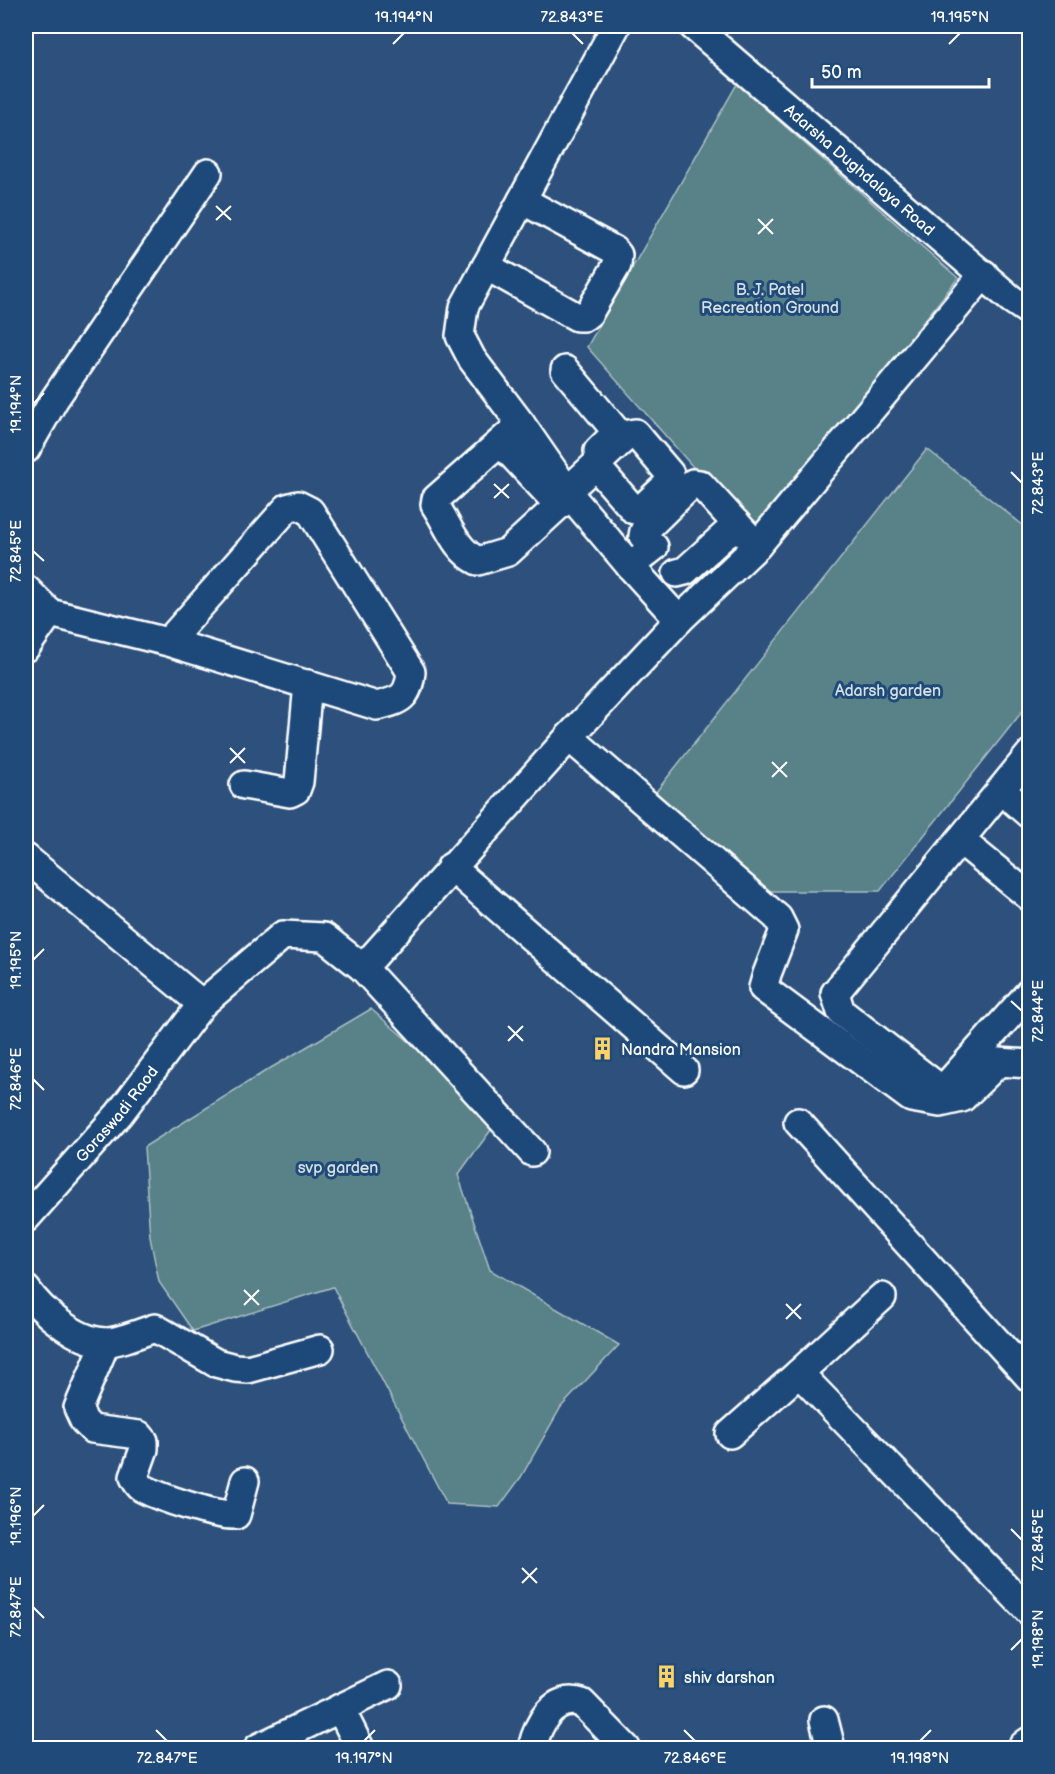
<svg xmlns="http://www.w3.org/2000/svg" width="1055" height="1774" font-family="'Balsamiq Sans',sans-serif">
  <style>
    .green { fill: #588188; stroke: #acc0c4; stroke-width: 1.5 }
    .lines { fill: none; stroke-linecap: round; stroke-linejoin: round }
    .minor-casing { stroke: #fff; stroke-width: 32 }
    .tertiary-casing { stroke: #fff; stroke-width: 38 }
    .minor { stroke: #1f4a7a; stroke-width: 27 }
    .tertiary { stroke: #1f4a7a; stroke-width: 33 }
    .ticks { fill: none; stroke: #fff; stroke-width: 2 }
    .labels { text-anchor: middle; stroke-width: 6; stroke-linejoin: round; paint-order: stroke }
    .street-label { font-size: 16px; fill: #fff; stroke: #1f4a7a }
    .park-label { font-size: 16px; fill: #d5e0e1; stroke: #1f4a7a }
    .poi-label { font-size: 16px; fill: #fff; stroke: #1f4a7a; text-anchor: start }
    .neatline { fill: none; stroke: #fff; stroke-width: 2 }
    .ticks-label { font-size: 15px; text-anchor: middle; fill: #fff }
  </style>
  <rect width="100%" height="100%" fill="#2d517c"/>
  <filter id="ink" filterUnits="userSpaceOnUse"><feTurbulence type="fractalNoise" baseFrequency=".0167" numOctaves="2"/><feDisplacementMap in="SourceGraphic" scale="12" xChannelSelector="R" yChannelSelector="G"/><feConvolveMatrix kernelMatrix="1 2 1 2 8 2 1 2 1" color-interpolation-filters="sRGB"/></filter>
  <g filter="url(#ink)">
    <path class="green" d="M737,84L958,278L754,536L587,347Z
      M927,449L1029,530V703L880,891H761L648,802Z
      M371,1009L499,1119L458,1175L490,1270L619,1345L561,1407L521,1477L499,1507L447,1504L333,1287L193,1331L159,1282L150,1237L144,1147L264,1072Z"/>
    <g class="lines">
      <defs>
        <g id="minor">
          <path id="s1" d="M693,26L1011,299L1030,312"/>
          <path d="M486,266L577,317H584L589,313L617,265L618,255L614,250L522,200"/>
          <path d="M565,370L617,432L598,451"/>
          <path d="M521,424L436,499L435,505C448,524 455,550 478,561L508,552L570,495"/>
          <path d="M501,443L559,505"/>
          <path d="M26,449L54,400L208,173"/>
          <path d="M567,491C588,472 608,453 629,434L635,433L670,474L671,481L640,510H634L595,465"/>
          <path d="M630,566L654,547L643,536L644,531L693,483L700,484L757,546"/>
          <path d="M677,573L685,571L737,524"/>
          <path d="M26,589L50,613L26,647"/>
          <path d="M50,613L168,642L377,706C401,700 408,698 411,672L310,511L298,505L287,508L168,642"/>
          <path d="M679,620L757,546L984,274"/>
          <path d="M569,737L778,918L784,930L767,974L763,988L911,1098L940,1103L962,1098L999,1062L1030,1064"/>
          <path d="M1030,754L835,993L841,1012L938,1087L948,1084L1030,992"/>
          <path d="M244,785L290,793L296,790L299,782L308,684"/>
          <path d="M1001,790L1030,815"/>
          <path d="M960,840L1030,897"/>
          <path d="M26,858L202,1004L283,935L324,937L363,968L569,737L679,620L630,566L570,495L521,424L472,359L460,336L464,307L616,26"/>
          <path d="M451,867L684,1070"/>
          <path d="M363,968L532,1152"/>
          <path d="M798,1122L1030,1378"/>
          <path id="s2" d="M26,1218L119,1114L202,1004"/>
          <path d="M26,1289C42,1312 76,1341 105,1342C116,1343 143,1332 155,1328L216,1363L235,1368L248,1369L320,1349"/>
          <path d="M882,1297L799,1373L1030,1612"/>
          <path d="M106,1342L78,1408L84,1421L92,1429L139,1435L144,1441V1449L134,1477C136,1481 138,1485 142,1488C161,1498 215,1516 236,1515L245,1481"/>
          <path d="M730,1434L799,1373"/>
          <path d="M340,1708L360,1748"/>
          <path d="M824,1720L831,1748"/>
          <path d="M258,1748L388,1685"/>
          <path d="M532,1748C538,1724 553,1693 582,1703L626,1748"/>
        </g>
        <path id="tertiary" d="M1025,1748L1030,1744"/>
      </defs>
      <use href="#minor" class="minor-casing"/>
      <use href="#tertiary" class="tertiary-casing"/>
      <use href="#minor" class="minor"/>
      <use href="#tertiary" class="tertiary"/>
    </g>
  </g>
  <path class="ticks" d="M572,33L583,44M393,44L404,33M949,44L960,33M216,206L231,220M758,219L773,234M216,220L231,206M758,234L773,219M33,404L44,393M1011,472L1022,483M494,484L509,498M494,498L509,484M33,551L44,561M230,748L245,763M772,762L787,777M230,763L245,748M772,777L787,762M33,960L44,949M1011,1001L1022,1011M508,1026L523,1041M508,1041L523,1026M33,1079L44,1090M244,1290L259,1305M786,1304L801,1319M244,1305L259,1290M786,1319L801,1304M33,1516L44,1505M1011,1529L1022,1540M522,1568L537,1583M522,1583L537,1568M33,1607L44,1618M1011,1650L1022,1639M156,1730L167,1741M684,1730L695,1741M364,1741L375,1730M920,1741L931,1730"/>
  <defs>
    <symbol id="building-bare" viewBox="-9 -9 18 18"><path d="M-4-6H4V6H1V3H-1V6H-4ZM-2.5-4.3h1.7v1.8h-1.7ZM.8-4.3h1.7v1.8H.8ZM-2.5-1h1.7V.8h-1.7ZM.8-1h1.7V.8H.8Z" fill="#ffd166" stroke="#1f4a7a" stroke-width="2.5" paint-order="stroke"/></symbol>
  </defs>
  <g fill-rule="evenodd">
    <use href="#building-bare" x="586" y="1032" width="33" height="33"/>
    <use href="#building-bare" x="650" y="1660" width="33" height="33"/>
  </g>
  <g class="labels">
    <g class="street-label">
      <text dy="6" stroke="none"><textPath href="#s1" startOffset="220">Adarsha Dughdalaya Road</textPath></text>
      <text dy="6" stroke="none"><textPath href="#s2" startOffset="138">Goraswadi Raod</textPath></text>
    </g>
    <g class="park-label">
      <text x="770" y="295">B. J. Patel<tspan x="770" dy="18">Recreation Ground</tspan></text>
      <text x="888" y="696">Adarsh garden</text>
      <text x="338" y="1173">svp garden</text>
    </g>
    <g class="poi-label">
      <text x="621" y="1055">Nandra Mansion</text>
      <text x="684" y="1683">shiv darshan</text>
    </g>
  </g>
  <rect width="1055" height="1774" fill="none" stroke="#1f4a7a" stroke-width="66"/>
  <path d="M812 78v9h177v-9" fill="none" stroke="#ffffff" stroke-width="3"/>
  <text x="821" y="78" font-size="18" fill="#ffffff" stroke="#1f4a7a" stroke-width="4.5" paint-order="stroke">50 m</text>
  <rect x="33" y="33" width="989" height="1708" class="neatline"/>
  <g class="ticks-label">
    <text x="404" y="22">19.194°N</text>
    <text x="572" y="22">72.843°E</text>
    <text x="960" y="22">19.195°N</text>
    <text transform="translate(16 404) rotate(-90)" y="5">19.194°N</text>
    <text transform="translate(1038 483) rotate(-90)" y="5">72.843°E</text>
    <text transform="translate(16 551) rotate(-90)" y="5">72.845°E</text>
    <text transform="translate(16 960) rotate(-90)" y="5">19.195°N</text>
    <text transform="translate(1038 1011) rotate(-90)" y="5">72.844°E</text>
    <text transform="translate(16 1079) rotate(-90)" y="5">72.846°E</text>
    <text transform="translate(16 1516) rotate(-90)" y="5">19.196°N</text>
    <text transform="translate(1038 1540) rotate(-90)" y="5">72.845°E</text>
    <text transform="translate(16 1607) rotate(-90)" y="5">72.847°E</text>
    <text transform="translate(1038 1639) rotate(-90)" y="5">19.198°N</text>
    <text x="167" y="1763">72.847°E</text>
    <text x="364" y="1763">19.197°N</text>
    <text x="695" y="1763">72.846°E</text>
    <text x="920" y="1763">19.198°N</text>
  </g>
</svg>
